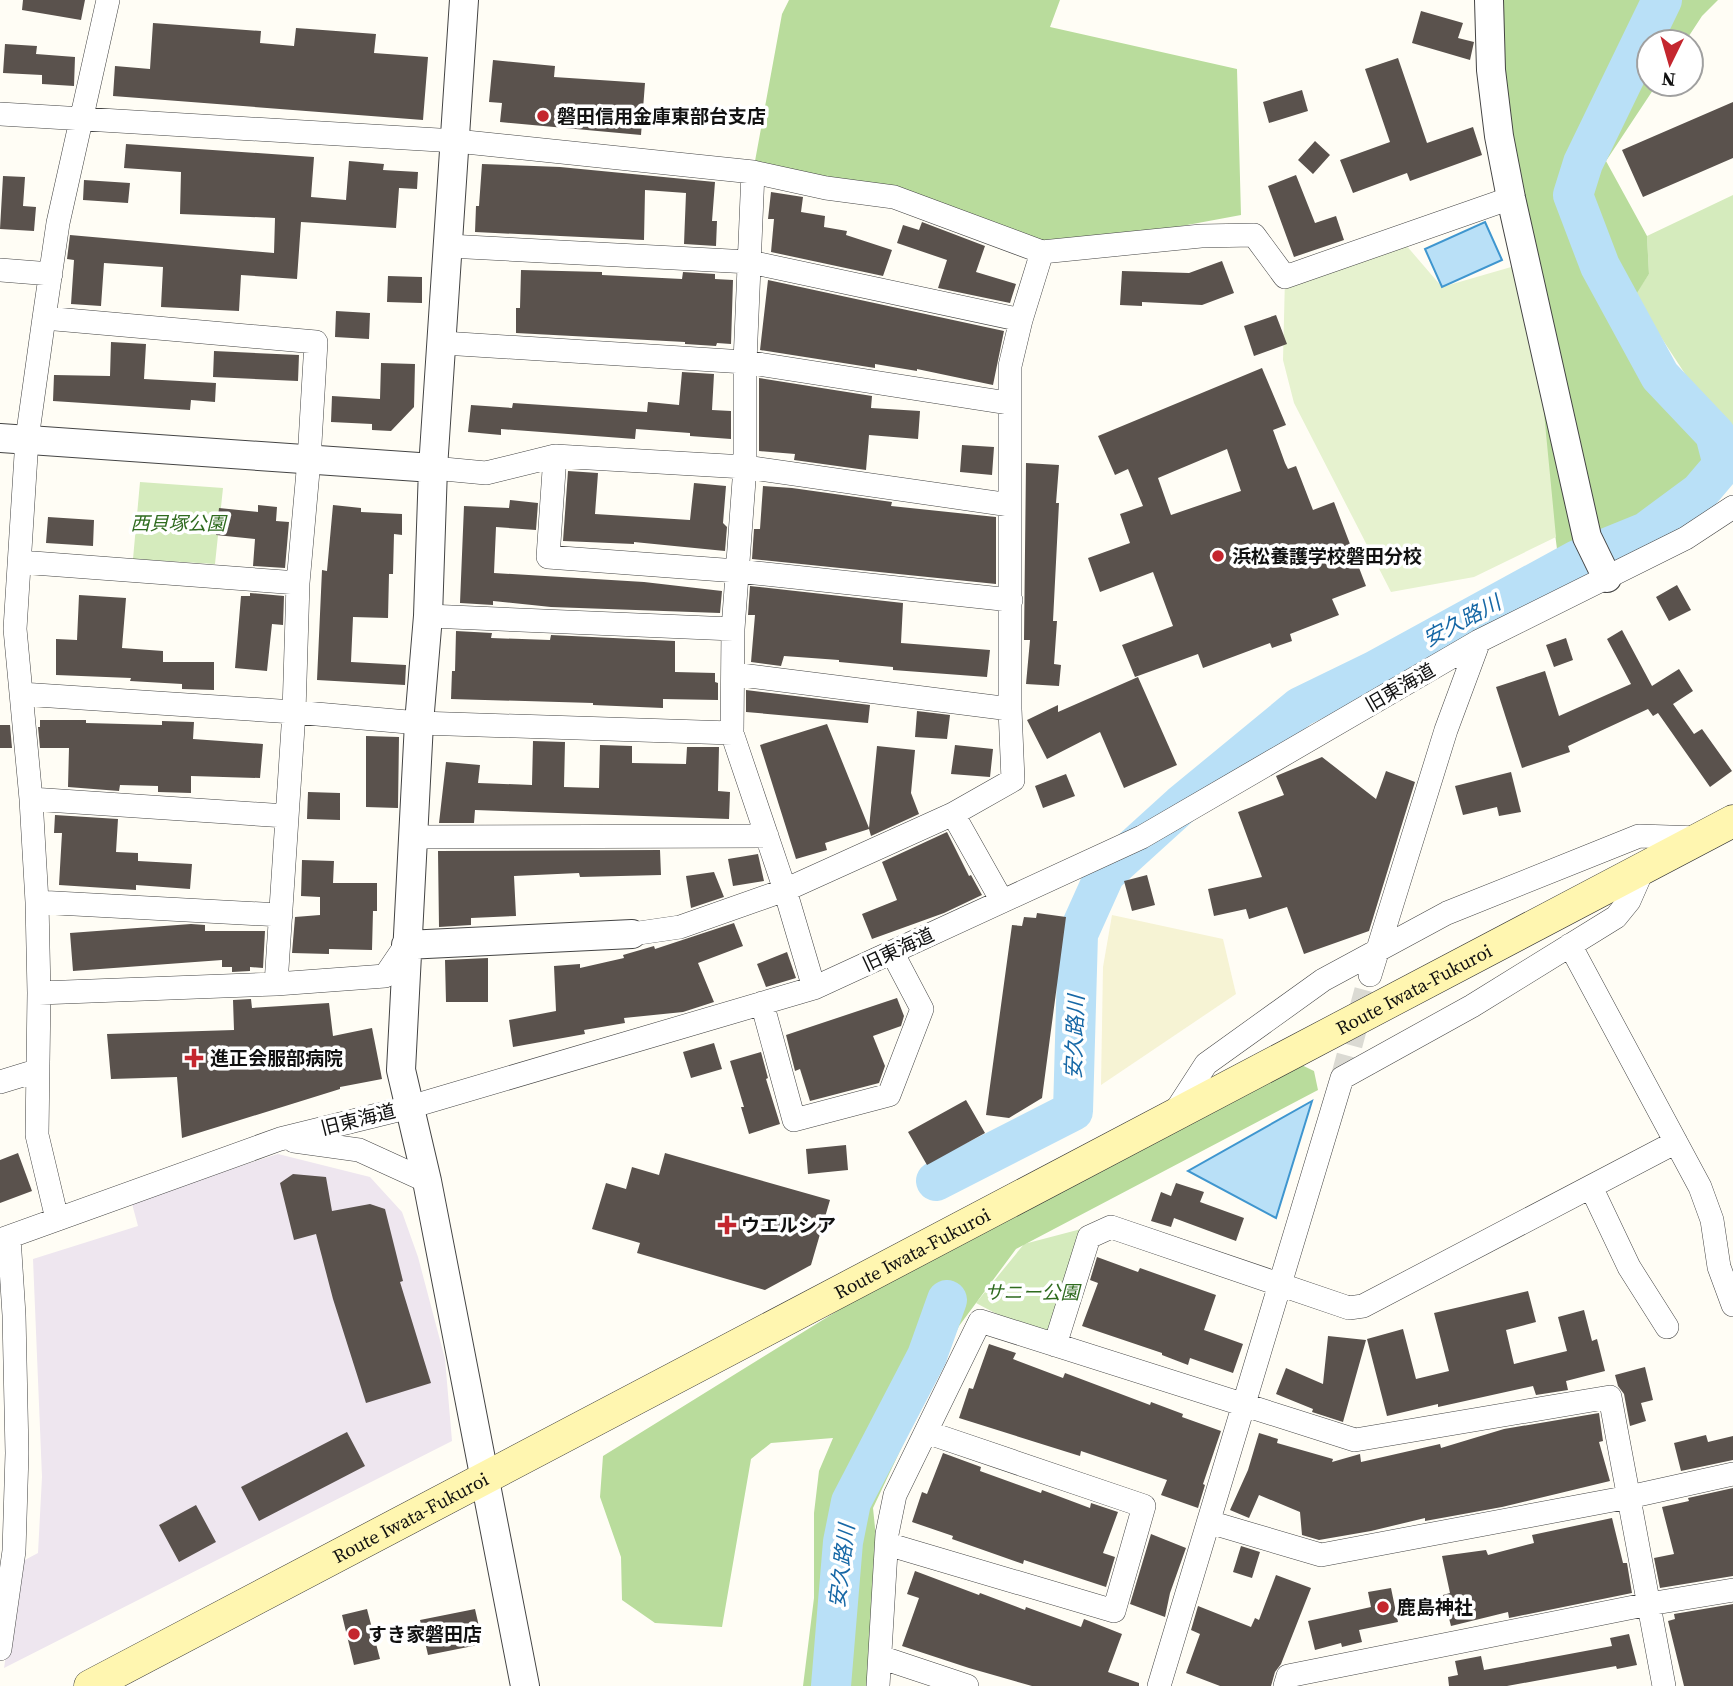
<svg xmlns="http://www.w3.org/2000/svg" width="1733" height="1686" font-family="'Source Serif 4','Noto Sans JP',serif">
  <style>
    .industrial { fill: #eee6ef }
    .farmland { fill: #f6f3d4 }
    .green { fill: #d5ebbd }
    .forest { fill: #b9dc9c }
    .pitch { fill: #e6f2cf }
    .water { fill: #b9e0f7; stroke: #3f96cf; stroke-width: 2 }
    .lines { fill: none; stroke-linecap: round; stroke-linejoin: round }
    .river { stroke: #b9e0f7; stroke-width: 40 }
    .building { fill: #5a524d; fill-rule: evenodd }
    .minor-tunnel { stroke: #dbdad3; stroke-width: 23; stroke-dasharray: 23 11; stroke-linecap: butt }
    .minor-casing { stroke: #444; stroke-width: 24 }
    .tertiary-casing { stroke: #444; stroke-width: 30 }
    .secondary-casing { stroke: #333; stroke-width: 33 }
    .minor { stroke: #fff; stroke-width: 23 }
    .tertiary { stroke: #fff; stroke-width: 28 }
    .secondary { stroke: #fff6b0; stroke-width: 32 }
    .poi-dot { fill: #c4262e; stroke: #fff; stroke-width: 2.5 }
    .labels { text-anchor: middle; stroke-width: 7; stroke-linejoin: round; paint-order: stroke }
    .poi-label { font-size: 19px; font-weight: bold; fill: #111; stroke: #fff; text-anchor: start }
    .park-label { font-size: 19px; font-style: italic; fill: #2f6b1f; stroke: #fff }
    .street-label { font-size: 19px; fill: #111; stroke: #fff }
    .water-label { font-size: 21px; font-style: italic; fill: #1768a6; stroke: #fff }
  </style>
  <rect width="100%" height="100%" fill="#fffdf5"/>
  <path class="industrial" d="M278,1154L370,1177L402,1212L418,1257L445,1359L452,1441L4,1668L21,1562L38,1553L42,1477L33,1259L138,1226L131,1200Z"/>
  <path class="farmland" d="M1112,915L1223,939L1236,994L1101,1085L1103,967Z"/>
  <path class="green" d="M1733,195V447L1634,296L1649,274L1647,236Z
    M140,482L223,488L215,564L133,559Z
    M1085,1228L1055,1345L976,1303L1024,1244Z"/>
  <path class="forest" d="M789,0H1060L1050,27L1237,69L1241,215L1042,252L894,197L753,172L782,14Z
    M1501,0H1718L1702,16L1685,42H1649V84H1657L1606,161L1647,236L1649,274L1635,296L1715,434L1709,481L1630,538L1557,549L1511,198Z
    M1285,1057L1314,1071L1318,1090L1016,1249L959,1326L873,1508L883,1606L878,1686H803L814,1598V1513L819,1471L833,1438L771,1443L751,1459L722,1627L655,1623L622,1600L621,1557L600,1497L603,1456L1028,1193Z"/>
  <path class="pitch" d="M1399,237L1442,287L1525,263L1533,299L1556,537L1474,577L1391,592L1294,403L1283,360L1285,277Z"/>
  <path class="water" d="M1485,222L1502,260L1442,287L1425,249Z
    M1312,1101L1276,1218L1188,1171Z"/>
  <g class="lines">
    <path class="river" d="M936,1181L1073,1111L1078,934L1105,874L1181,805L1300,707L1374,671L1577,560L1646,532L1700,492L1723,465L1715,434L1660,376L1600,266L1573,195L1583,163L1662,0
      M831,1686L843,1542L851,1502L927,1356L947,1300"/>
  </g>
  <path class="building" d="M23,0H85L81,20L22,10Z
    M1421,11L1463,23L1458,38L1474,42L1470,60L1412,43Z
    M153,23L261,31L260,43L294,46L296,28L376,34L374,53L428,57L423,120L113,96L115,66L150,69Z
    M5,44L37,46L36,54L75,57L74,86L42,84V75L3,73Z
    M1398,58L1427,143L1473,127L1482,155L1410,181L1407,173L1353,193L1340,160L1390,142L1365,69Z
    M493,60L555,66L554,77L645,83L641,135L500,122L502,103L489,102Z
    M1302,90L1308,111L1269,123L1263,102Z
    M1733,102V158L1643,197L1622,150Z
    M1315,141L1330,155L1313,174L1298,160Z
    M126,144L314,157L311,197L346,200L349,161L384,164L383,170L418,172L417,189L399,188L396,228L301,222L297,279L241,275L239,311L161,307L163,267L104,263L101,306L71,304L74,260L67,259L70,235L274,253L275,218L180,214L181,172L124,168Z
    M482,164L560,167L715,182L712,221H717L716,246L684,244L686,193L645,190L644,240L475,232L476,206H479Z
    M1296,175L1315,223L1336,216L1344,240L1294,257L1268,186Z
    M3,176L25,177L23,206L36,207L34,231L0,229Z
    M84,180L130,183L128,203L83,200Z
    M771,192L803,197L801,212L825,216L824,227L847,231L846,235L892,250L883,276L771,252L774,219H768Z
    M922,222L985,246L976,272L1016,284L1010,303L938,288L947,260L897,243L903,225L919,230Z
    M1222,261L1234,293L1202,305L1142,302V306L1120,305L1122,271L1189,273Z
    M521,270L602,272V275L682,279L683,272L715,274V279L733,280L731,344L717,343L716,346L685,344V342L516,333V308H520Z
    M388,276L422,277V303L387,302Z
    M768,280L1004,331L993,385L917,369V371L875,364V368L760,350Z
    M336,311L370,313L369,339L335,337Z
    M1276,315L1287,344L1254,356L1244,326Z
    M111,342L146,344L144,379L216,383L215,402L191,400L190,410L53,401L54,375L110,376Z
    M214,351L299,355L298,381L213,377Z
    M381,363L415,364L414,407L391,431L372,430V424L331,422L332,396L380,399Z
    M1262,368L1286,425L1273,430L1285,463L1288,469L1296,466L1313,510L1334,502L1366,586L1332,599L1339,615L1290,634L1292,641L1272,648L1270,643L1203,668L1198,654L1135,677L1122,645L1173,626L1153,572L1100,592L1088,558L1130,543L1120,514L1143,506L1128,469L1115,475L1098,436ZM1227,449L1241,491L1171,515L1158,478Z
    M682,372L714,374L712,410L731,411V439L690,436V433L636,429L635,439L501,429V435L468,432L471,405L512,408L513,403L647,412L648,402L679,405Z
    M759,378L872,396L871,408L920,411L918,439L869,435L866,470L794,460L795,454L759,451Z
    M962,445L994,447L992,475L960,472Z
    M1026,463L1059,465L1056,503H1059L1053,621H1057L1054,664L1061,665L1059,686L1026,684L1030,640H1024Z
    M568,471L598,473L595,514L690,520L694,483L726,486L723,523L727,527L725,551L634,542V544L563,541Z
    M763,486L792,488L892,502L891,506L996,517V584L752,559L754,529H760Z
    M510,500L538,503L536,530L496,527L494,573L644,582L722,591L720,613L551,607L493,601V605L460,603L464,506L509,508Z
    M258,505L277,507L276,521L289,522L285,568L253,566L255,539L216,535L219,508L258,512Z
    M333,505L361,508V512L402,514V535L394,534L393,574H389L388,618L353,617L351,662L406,665L405,685L317,680L322,570L327,571Z
    M48,517L94,520L93,546L46,543Z
    M1677,585L1691,610L1669,621L1656,597Z
    M750,586L903,603L901,643L990,650L987,677L893,670V667L839,662V660L784,656L781,666L751,662L755,615H748Z
    M250,593L284,596L283,625L272,624L267,671L235,668L241,596H250Z
    M79,595L126,598L122,648L163,651V662H214V690L182,689V684L130,681L131,678L56,675V639L77,640Z
    M1622,630L1652,686L1679,669L1693,691L1673,704L1694,734L1702,729L1732,771L1710,787L1658,713L1653,716L1648,709L1568,746L1570,752L1522,768L1496,687L1545,671L1559,716L1631,684L1607,639Z
    M456,631L492,633L491,638L550,640L551,635L675,641V672L715,673V682L718,683V700L663,699V708L593,705V703L451,699L452,671H455Z
    M1566,638L1573,660L1554,667L1546,645Z
    M1138,677L1177,765L1124,788L1100,732L1047,759L1027,720L1058,705V712Z
    M746,690L870,705L868,723L746,712Z
    M917,711L950,715L947,739L915,737Z
    M40,720H86V723L162,725V721L194,722L193,739L263,744L260,778L191,776V793L158,792V786L120,785L119,791L68,787L69,748H40L38,727H40Z
    M827,724L869,828L877,746L915,750L911,793L919,814L871,836L869,829L825,843L827,850L796,859L760,745Z
    M0,725H10L12,748H0Z
    M366,736L399,737L398,808L366,807Z
    M533,741L565,742L564,787L599,788L600,745L632,746V763L686,764L687,747H719L718,791L730,792L729,819L475,810L474,823H439L446,762L480,765L478,783L532,785Z
    M955,745L993,749L990,777L951,774Z
    M1322,757L1376,799L1386,771L1415,782L1369,931L1304,954L1287,907L1249,919L1246,909L1214,916L1208,889L1262,877L1238,812L1284,795L1276,776Z
    M1511,772L1521,812L1499,816L1497,807L1463,815L1455,786Z
    M1066,774L1075,796L1043,808L1035,786Z
    M308,792L340,793V820L307,819Z
    M55,815L118,819L116,852L138,853V861L192,864L190,889L136,885V890L59,885L62,833H54Z
    M947,832L969,876L971,875L982,895L944,913L872,939L862,914L897,900L882,862Z
    M660,850L661,875L580,877L579,873L514,876L516,916L471,918V925L439,927L438,851Z
    M758,854L764,881L733,886L728,859Z
    M302,860L334,861L333,883H377V911H373L372,950L329,949V954L292,953L295,917L320,915V897L301,896Z
    M714,872L724,897L691,908L686,876Z
    M1147,875L1155,905L1132,911L1124,881Z
    M1037,913L1066,917L1042,1098L1009,1118L986,1115L1012,925L1022,926L1024,917L1036,918Z
    M734,923L743,946L698,963L714,1002L683,1012L624,1018L625,1023L584,1030L585,1034L513,1047L509,1020L556,1011L554,966L580,964V968L624,958L623,955L654,946L655,949Z
    M191,924L205,925V931H265L263,968L250,967V971L232,972V967H222V960L73,971L70,933Z
    M787,952L796,978L766,987L757,964Z
    M488,958V1002H446L445,960Z
    M897,998L904,1016L901,1026L873,1036L885,1066L879,1083L810,1101L800,1069L795,1071L786,1035Z
    M251,999L252,1008L329,1003L333,1036L372,1028L382,1079L340,1087V1089L182,1138L177,1077L111,1079L107,1034L234,1030L233,1000Z
    M714,1043L722,1069L691,1078L683,1052Z
    M761,1052L768,1078L766,1079L780,1124L749,1134L741,1107H744L730,1061Z
    M966,1100L985,1133L927,1165L908,1132Z
    M846,1145L848,1170L808,1174L806,1149Z
    M18,1153L32,1191L0,1203V1160Z
    M665,1153L830,1200L811,1265L765,1290L637,1253L640,1243L592,1229L606,1183L626,1189L632,1167L659,1175Z
    M293,1174L326,1177L332,1211L370,1204L385,1209L403,1281L400,1282L431,1383L366,1403L333,1299L316,1234L294,1240L280,1183Z
    M1176,1183L1204,1192L1200,1202L1244,1218L1236,1241L1174,1218L1171,1227L1151,1221L1161,1192L1171,1196Z
    M1097,1257L1138,1272L1140,1268L1216,1295L1204,1330L1243,1344L1233,1373L1190,1358L1188,1365L1162,1355V1353L1082,1326L1098,1283L1090,1280Z
    M1528,1291L1536,1322L1506,1330L1514,1364L1567,1351L1558,1317L1584,1310L1592,1341L1597,1339L1605,1371L1566,1381L1568,1390L1536,1395L1533,1386L1438,1407V1404L1387,1416L1367,1339L1403,1329L1416,1379L1449,1371L1434,1313Z
    M1328,1336L1366,1340L1343,1422L1312,1412L1313,1409L1276,1394L1286,1368L1323,1384Z
    M989,1344L1016,1353L1013,1359L1063,1378L1065,1373L1150,1405L1151,1402L1183,1414L1182,1417L1221,1431L1203,1484L1205,1485L1198,1508L1161,1495L1167,1480L1081,1451L1080,1456L959,1418L969,1388L973,1389Z
    M1645,1367L1653,1400L1641,1403L1646,1421L1630,1426L1624,1394L1618,1386L1615,1375Z
    M1599,1413L1603,1441L1599,1442L1610,1481L1502,1507L1425,1521V1518L1371,1531L1319,1540L1302,1535L1300,1512L1259,1495L1249,1518L1230,1510L1248,1470L1259,1433L1278,1439L1277,1443L1333,1459L1332,1462L1360,1454L1361,1462L1440,1444L1441,1448L1504,1429Z
    M347,1432L365,1466L259,1521L241,1487Z
    M1706,1435L1708,1442L1733,1436V1460L1681,1471L1674,1443Z
    M943,1453L981,1467L980,1471L1041,1493L1042,1490L1090,1508L1091,1503L1118,1512L1103,1553L1115,1557L1106,1587L1024,1560L1023,1564L952,1539L953,1536L912,1522L922,1492L927,1494Z
    M1733,1488V1576L1660,1588L1654,1558L1674,1554L1662,1507L1689,1501L1688,1498Z
    M196,1505L216,1542L179,1562L159,1525Z
    M1612,1518L1623,1563H1627L1632,1593L1509,1618L1508,1612L1451,1626L1443,1595L1450,1593L1442,1556L1486,1550L1488,1555L1534,1543L1532,1535Z
    M1151,1534L1186,1548L1170,1593L1165,1617L1130,1604Z
    M1241,1546L1260,1552L1252,1578L1233,1572Z
    M915,1571L979,1595L980,1593L1025,1610L1026,1607L1081,1627L1084,1619L1122,1634L1108,1672L1139,1683V1686H1032L969,1668L902,1646L919,1598L907,1594Z
    M1276,1575L1311,1588L1281,1664L1275,1672L1271,1686H1220L1186,1673L1200,1634L1191,1630L1198,1606L1251,1627L1255,1618L1259,1620Z
    M1391,1588L1398,1622L1359,1630L1362,1642L1342,1647L1341,1643L1315,1650L1308,1621L1371,1607L1368,1592Z
    M1733,1604V1686H1684L1668,1621L1675,1619L1674,1614Z
    M367,1609L380,1659L354,1665L342,1615Z
    M475,1609L483,1644L428,1655L420,1620Z
    M1629,1634L1637,1665L1617,1669L1616,1666L1507,1686H1449L1448,1677L1458,1675L1455,1661L1481,1656L1484,1670L1612,1646L1610,1638Z"/>
  <g class="lines">
    <path class="minor-tunnel" d="M1342,1078L1370,975"/>
    <defs>
      <path id="minor" d="M0,114L456,141L753,172L826,188L894,197L1042,252L1201,236L1254,235L1285,277L1511,198
        M753,172L745,362V467L733,629L732,733L785,890L814,988
        M448,246L750,262L1021,320
        M0,270L51,274
        M44,318L316,342L309,460L298,583L294,712L276,984
        M443,343L745,362L1008,403
        M555,456L548,557L737,571L1011,600
        M433,468L486,473L555,456L745,467L1010,505
        M20,562L298,583
        M428,616L733,629
        M733,674L1010,709
        M21,694L294,712L419,723L732,733
        M31,799L286,816
        M953,814L1002,901
        M413,837L767,836
        M37,902L281,915
        M632,934L680,927L785,890L953,814L1013,780L1010,709V366L1021,320L1042,252
        M1570,945L1700,1187L1712,1220L1719,1267L1733,1305
        M1370,975L1446,730L1479,641
        M39,993L276,984L385,976L406,945
        M762,1003L794,1120L889,1095L922,1009L892,952
        M0,1082L36,1071
        M1173,1115L1206,1064L1323,980L1447,913L1639,836L1700,838
        M294,1141L359,1150L427,1181
        M1591,1187L1629,1267L1667,1327
        M57,1219L37,1135L39,993L37,902L31,799L15,629L27,439L44,318L58,223L108,0
        M0,1240L280,1139L410,1107L814,988L1142,837L1479,641L1686,538L1733,507
        M1055,1345L1089,1237L1111,1227L1349,1308L1363,1306L1676,1142
        M1209,1522L1321,1555L1629,1497L1733,1474
        M887,1544L1114,1611L1144,1506L926,1432
        M0,1649L14,1551L17,1453L14,1315L9,1237
        M880,1657L967,1686
        M878,1686L887,1534L895,1495L980,1321L1355,1440L1610,1397L1664,1686
        M1159,1686L1342,1078L1472,1006L1616,917L1629,901L1644,867
        M1285,1686L1288,1676L1649,1604L1733,1590"/>
      <path id="tertiary" d="M464,0L433,468L428,616L419,723L401,1070L427,1181L525,1686
        M1489,0L1491,70L1499,136L1511,198L1587,537L1607,578
        M0,438L433,468
        M406,945L632,934"/>
      <g id="secondary">
        <path id="s1" d="M90,1686L1733,821"/>
      </g>
    </defs>
    <use href="#minor" class="minor-casing"/>
    <use href="#tertiary" class="tertiary-casing"/>
    <use href="#secondary" class="secondary-casing"/>
    <use href="#minor" class="minor"/>
    <use href="#tertiary" class="tertiary"/>
    <use href="#secondary" class="secondary"/>
  </g>
  <g class="poi-dot">
    <circle cx="543" cy="116" r="7"/>
    <circle cx="1218" cy="556" r="7"/>
    <path d="M190.5 1047.5h7v7h7v7h-7v7h-7v-7h-7v-7h7z"/>
    <path d="M723.5 1214.5h7v7h7v7h-7v7h-7v-7h-7v-7h7z"/>
    <circle cx="1383" cy="1607" r="7"/>
    <circle cx="354" cy="1634" r="7"/>
  </g>
  <g class="labels">
    <g class="poi-label">
      <text x="557" y="123">磐田信用金庫東部台支店</text>
      <text x="1232" y="563">浜松養護学校磐田分校</text>
      <text x="210" y="1065">進正会服部病院</text>
      <text x="741" y="1232">ウエルシア</text>
      <text x="1397" y="1614">鹿島神社</text>
      <text x="368" y="1641">すき家磐田店</text>
    </g>
    <g class="park-label">
      <text x="178" y="530">西貝塚公園</text>
      <text x="1032" y="1299">サニー公園</text>
    </g>
    <g class="street-label">
      <text transform="translate(1400 687) rotate(-30)" y="7">旧東海道</text>
      <text transform="translate(898 949) rotate(-25)" y="7">旧東海道</text>
      <text dy="7" stroke="none"><textPath href="#s1" startOffset="1496">Route Iwata-Fukuroi</textPath></text>
      <text transform="translate(358 1119) rotate(-14)" y="7">旧東海道</text>
      <text dy="7" stroke="none"><textPath href="#s1" startOffset="929">Route Iwata-Fukuroi</textPath></text>
      <text dy="7" stroke="none"><textPath href="#s1" startOffset="362">Route Iwata-Fukuroi</textPath></text>
    </g>
    <g class="water-label">
      <text transform="translate(1462 621) rotate(-28)" y="7">安久路川</text>
      <text transform="translate(1075 1037) rotate(-88)" y="7">安久路川</text>
      <text transform="translate(842 1566) rotate(-83)" y="7">安久路川</text>
    </g>
  </g>
  <g transform="translate(1670 63) rotate(185)"><circle r="33" fill="#ffffff" stroke="#a0a0a0" stroke-width="2"/>
  <path d="M0-5L12 26L0 18L-12 26Z" fill="#c4262e"/>
  <text y="-10" font-size="19" font-weight="bold" text-anchor="middle" fill="#111111">N</text>
  </g>
</svg>
